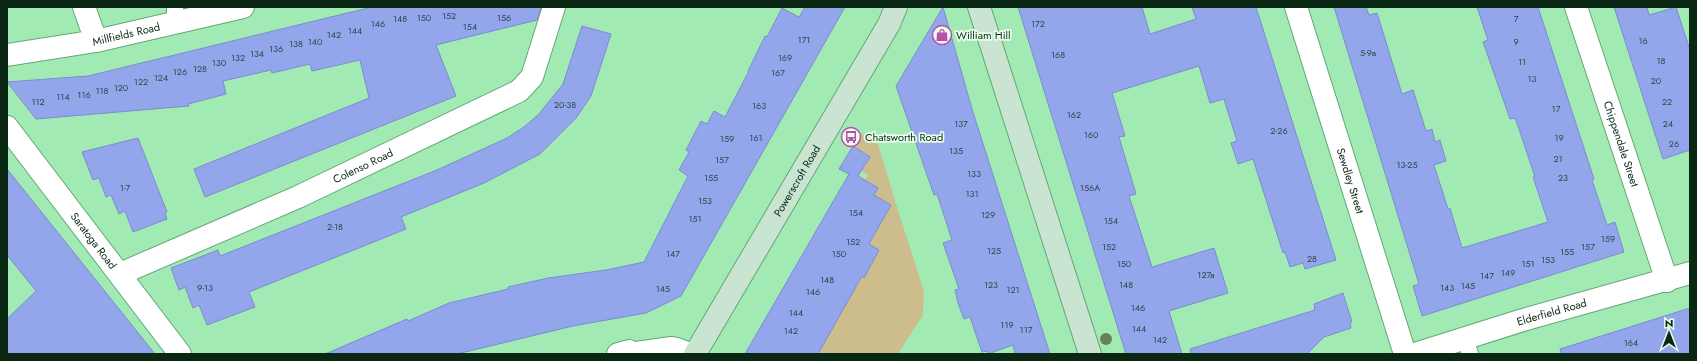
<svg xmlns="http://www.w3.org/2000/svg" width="1697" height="361" font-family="Jost,sans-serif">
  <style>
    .green { fill: #cdbd8c }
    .building { fill: #93a6eb; stroke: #7a8dd0 }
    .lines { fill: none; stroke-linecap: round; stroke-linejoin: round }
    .lane-casing { stroke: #63a876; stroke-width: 18 }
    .street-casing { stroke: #63a876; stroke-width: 24 }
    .secondary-casing { stroke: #63a876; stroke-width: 24 }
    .lane { stroke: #fff; stroke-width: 16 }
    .street { stroke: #fff; stroke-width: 22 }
    .secondary { stroke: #cae4d2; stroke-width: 22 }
    .tree { fill: #668159 }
    .labels { text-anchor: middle; stroke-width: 3.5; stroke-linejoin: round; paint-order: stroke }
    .number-label { font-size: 9px; fill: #2c474a }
    .street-label { font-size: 11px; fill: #0a2714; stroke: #e9feed }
    .poi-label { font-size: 11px; fill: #0a2714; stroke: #e9feed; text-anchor: start }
  </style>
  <rect width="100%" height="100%" fill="#a2eab4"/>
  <path class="green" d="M860,133L878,144L896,204L924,291L923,315L898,354H793L835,261L864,277L879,250L852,235L877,230L891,205L874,195L878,188L865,180L868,175L858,169L867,155L853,146Z"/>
  <path class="building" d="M372,7H541L537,20L436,45L456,96L205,197L194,169L369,98L360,60L312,71L310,64L272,73L271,70L223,81L226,94L188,104L189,106L36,119L7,82L88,76Z
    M805,7H845L681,296L646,313L573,326L457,354H325L407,319L408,321L449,303L508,289V287L548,278L606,270L644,262L688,176L679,170L689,152L686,150L701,121L707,124L714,111L725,117L749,71H748L765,36L767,37L782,8L799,17Z
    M943,7L972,109L1050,354H1015L1013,345L988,354L987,351L982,352L970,317L964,319L958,303L955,290L959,289L943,243L952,240L937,194L934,195L896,86Z
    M1018,7H1142L1150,34L1196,19L1192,7H1256L1336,260L1305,269L1303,263L1290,267L1285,252L1283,253L1253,159L1238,164L1231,143L1237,141L1224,99L1210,103L1199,66L1112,93L1125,136L1119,137L1136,194L1129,196L1152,267L1214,248L1228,293L1169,311L1182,354H1126Z
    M1334,7H1366L1369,15L1377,13L1402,94L1413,90L1426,131L1432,129L1435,142L1440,140L1446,161L1434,165L1448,209L1450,208L1462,248L1548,222L1533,177H1535L1519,129L1515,118L1510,119L1483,42L1488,40L1477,7H1538L1594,179L1592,180L1607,225L1615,222L1624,252L1422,316L1413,286L1419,284Z
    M1614,7H1647L1649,15L1676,7L1690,50V150L1663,159Z
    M582,26L611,34L591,96L576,118L540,154L484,183L401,217L406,229L249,292L255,307L207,325L199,305L193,308L185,287L179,290L171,268L218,250L220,256L437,170L507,138L524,127L539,114L563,84Z
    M138,138L167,212L165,213L167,219L133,232L125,211L119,214L111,195L106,197L99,178L93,180L82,152Z
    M853,146L870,157L858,176L878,188L874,195L891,205L869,244L879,250L864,278L862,276L818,354H745L849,174L839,169Z
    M7,169L155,354H7V319L36,291L7,255Z
    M1343,293L1352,322L1350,323L1351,328L1324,337L1307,354H1191L1190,349L1315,310L1314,304Z
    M1690,308V354H1561L1560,349Z"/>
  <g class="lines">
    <defs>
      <path id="lane" d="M175,24V7
        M1465,338L1470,354
        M629,351L671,345L677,346L695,353"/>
      <g id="street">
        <path d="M84,7L96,41"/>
        <path id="s1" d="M1296,7L1405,354"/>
        <path id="s2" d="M1576,7L1667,281"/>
        <path id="s3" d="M7,55L96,41L243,7"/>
        <path id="s4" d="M7,127L180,354"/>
        <path id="s5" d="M120,274L298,197L519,91L532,77L554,7"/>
        <path d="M618,354L629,351"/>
        <path id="s6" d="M1415,354L1523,320L1690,273"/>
      </g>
      <g id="secondary">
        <path d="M979,7L1090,354"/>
        <path id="s7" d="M695,354L889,24L896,7"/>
      </g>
    </defs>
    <use href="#lane" class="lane-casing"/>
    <use href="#street" class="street-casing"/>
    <use href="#secondary" class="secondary-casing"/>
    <use href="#lane" class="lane"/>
    <use href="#street" class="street"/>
    <use href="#secondary" class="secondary"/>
  </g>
  <circle class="tree" cx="1106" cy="339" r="6"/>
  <defs>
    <symbol id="shop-ring" viewBox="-11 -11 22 22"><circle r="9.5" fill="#e9feed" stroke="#b94eae" stroke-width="1.5"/><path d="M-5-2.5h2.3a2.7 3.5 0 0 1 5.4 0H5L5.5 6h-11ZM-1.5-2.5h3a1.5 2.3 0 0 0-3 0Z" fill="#b94eae"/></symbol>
    <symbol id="bus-ring" viewBox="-11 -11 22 22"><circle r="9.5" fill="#e9feed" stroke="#b94eae" stroke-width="1.5"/><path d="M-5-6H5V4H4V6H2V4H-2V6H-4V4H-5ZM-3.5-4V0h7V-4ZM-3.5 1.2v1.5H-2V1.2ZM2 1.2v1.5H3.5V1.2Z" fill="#b94eae"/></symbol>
  </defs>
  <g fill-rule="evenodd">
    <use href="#shop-ring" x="931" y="24" width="22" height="22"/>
    <use href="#bus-ring" x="840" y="126" width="22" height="22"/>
  </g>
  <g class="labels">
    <g class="number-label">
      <text x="449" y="19">152</text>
      <text x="424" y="21">150</text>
      <text x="504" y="21">156</text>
      <text x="400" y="22">148</text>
      <text x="1516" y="22">7</text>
      <text x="378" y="27">146</text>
      <text x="1038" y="27">172</text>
      <text x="470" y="30">154</text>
      <text x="355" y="34">144</text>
      <text x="334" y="38">142</text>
      <text x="804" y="43">171</text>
      <text x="1643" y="44">16</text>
      <text x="315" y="45">140</text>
      <text x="1516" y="45">9</text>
      <text x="296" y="47">138</text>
      <text x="276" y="52">136</text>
      <text x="1368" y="56">5-9a</text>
      <text x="257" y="57">134</text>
      <text x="1058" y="58">168</text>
      <text x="238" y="61">132</text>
      <text x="785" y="61">169</text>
      <text x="1661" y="64">18</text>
      <text x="1522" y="65">11</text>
      <text x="219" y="66">130</text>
      <text x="200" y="72">128</text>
      <text x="180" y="75">126</text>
      <text x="778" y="76">167</text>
      <text x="161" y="81">124</text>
      <text x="1532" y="82">13</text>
      <text x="1656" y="84">20</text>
      <text x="141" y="85">122</text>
      <text x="121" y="91">120</text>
      <text x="102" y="94">118</text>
      <text x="84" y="98">116</text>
      <text x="63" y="100">114</text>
      <text x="38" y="105">112</text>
      <text x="1667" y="105">22</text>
      <text x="565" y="108">20-38</text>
      <text x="759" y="109">163</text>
      <text x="1556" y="112">17</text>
      <text x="1074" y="118">162</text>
      <text x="961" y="127">137</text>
      <text x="1668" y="127">24</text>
      <text x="1279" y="134">2-26</text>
      <text x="1091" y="138">160</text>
      <text x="756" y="141">161</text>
      <text x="1559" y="141">19</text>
      <text x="727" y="142">159</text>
      <text x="1674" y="147">26</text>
      <text x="956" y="154">135</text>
      <text x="1558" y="162">21</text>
      <text x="722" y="163">157</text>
      <text x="1407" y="168">13-25</text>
      <text x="974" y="177">133</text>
      <text x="711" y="181">155</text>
      <text x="1563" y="181">23</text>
      <text x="125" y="191">1-7</text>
      <text x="1090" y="191">156A</text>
      <text x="972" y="197">131</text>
      <text x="705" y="204">153</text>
      <text x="856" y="216">154</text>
      <text x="988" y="218">129</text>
      <text x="695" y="222">151</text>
      <text x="1111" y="224">154</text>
      <text x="335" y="230">2-18</text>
      <text x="1608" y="242">159</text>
      <text x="853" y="245">152</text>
      <text x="1109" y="250">152</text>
      <text x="1588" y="250">157</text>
      <text x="994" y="254">125</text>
      <text x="1567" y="255">155</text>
      <text x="673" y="257">147</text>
      <text x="839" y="257">150</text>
      <text x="1312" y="262">28</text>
      <text x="1548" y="263">153</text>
      <text x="1124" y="267">150</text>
      <text x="1528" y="267">151</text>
      <text x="1508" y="276">149</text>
      <text x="1206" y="278">127a</text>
      <text x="1487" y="279">147</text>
      <text x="827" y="283">148</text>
      <text x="991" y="288">123</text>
      <text x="1126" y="288">148</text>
      <text x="1468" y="289">145</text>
      <text x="205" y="291">9-13</text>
      <text x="1447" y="291">143</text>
      <text x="663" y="292">145</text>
      <text x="1013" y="293">121</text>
      <text x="813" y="295">146</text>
      <text x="1138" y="311">146</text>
      <text x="796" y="316">144</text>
      <text x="1007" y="328">119</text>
      <text x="1139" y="332">144</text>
      <text x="1026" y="333">117</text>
      <text x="791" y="334">142</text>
      <text x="1160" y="343">142</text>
      <text x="1631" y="346">164</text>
    </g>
    <g class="street-label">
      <text dy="4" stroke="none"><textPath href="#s3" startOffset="121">Millfields Road</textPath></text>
      <text dy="4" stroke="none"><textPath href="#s2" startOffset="144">Chippendale Street</textPath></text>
      <text dy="4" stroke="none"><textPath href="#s5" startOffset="266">Colenso Road</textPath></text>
      <text dy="4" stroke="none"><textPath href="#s1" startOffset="182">Sewdley Street</textPath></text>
      <text dy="4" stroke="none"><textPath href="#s7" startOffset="201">Powerscroft Road</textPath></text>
      <text dy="4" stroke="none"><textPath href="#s4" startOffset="143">Saratoga Road</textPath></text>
      <text dy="4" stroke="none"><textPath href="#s6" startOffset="143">Elderfield Road</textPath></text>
    </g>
    <g class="poi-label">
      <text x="956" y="39">William Hill</text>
      <text x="865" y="141">Chatsworth Road</text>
    </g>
  </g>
  <rect width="1697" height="361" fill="none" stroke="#0a2714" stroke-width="16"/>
  <g transform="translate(1669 333)" stroke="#e9feed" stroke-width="3" paint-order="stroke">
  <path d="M0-3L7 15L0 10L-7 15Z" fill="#0a2714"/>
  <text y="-6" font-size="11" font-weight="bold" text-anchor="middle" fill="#0a2714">N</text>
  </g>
</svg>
